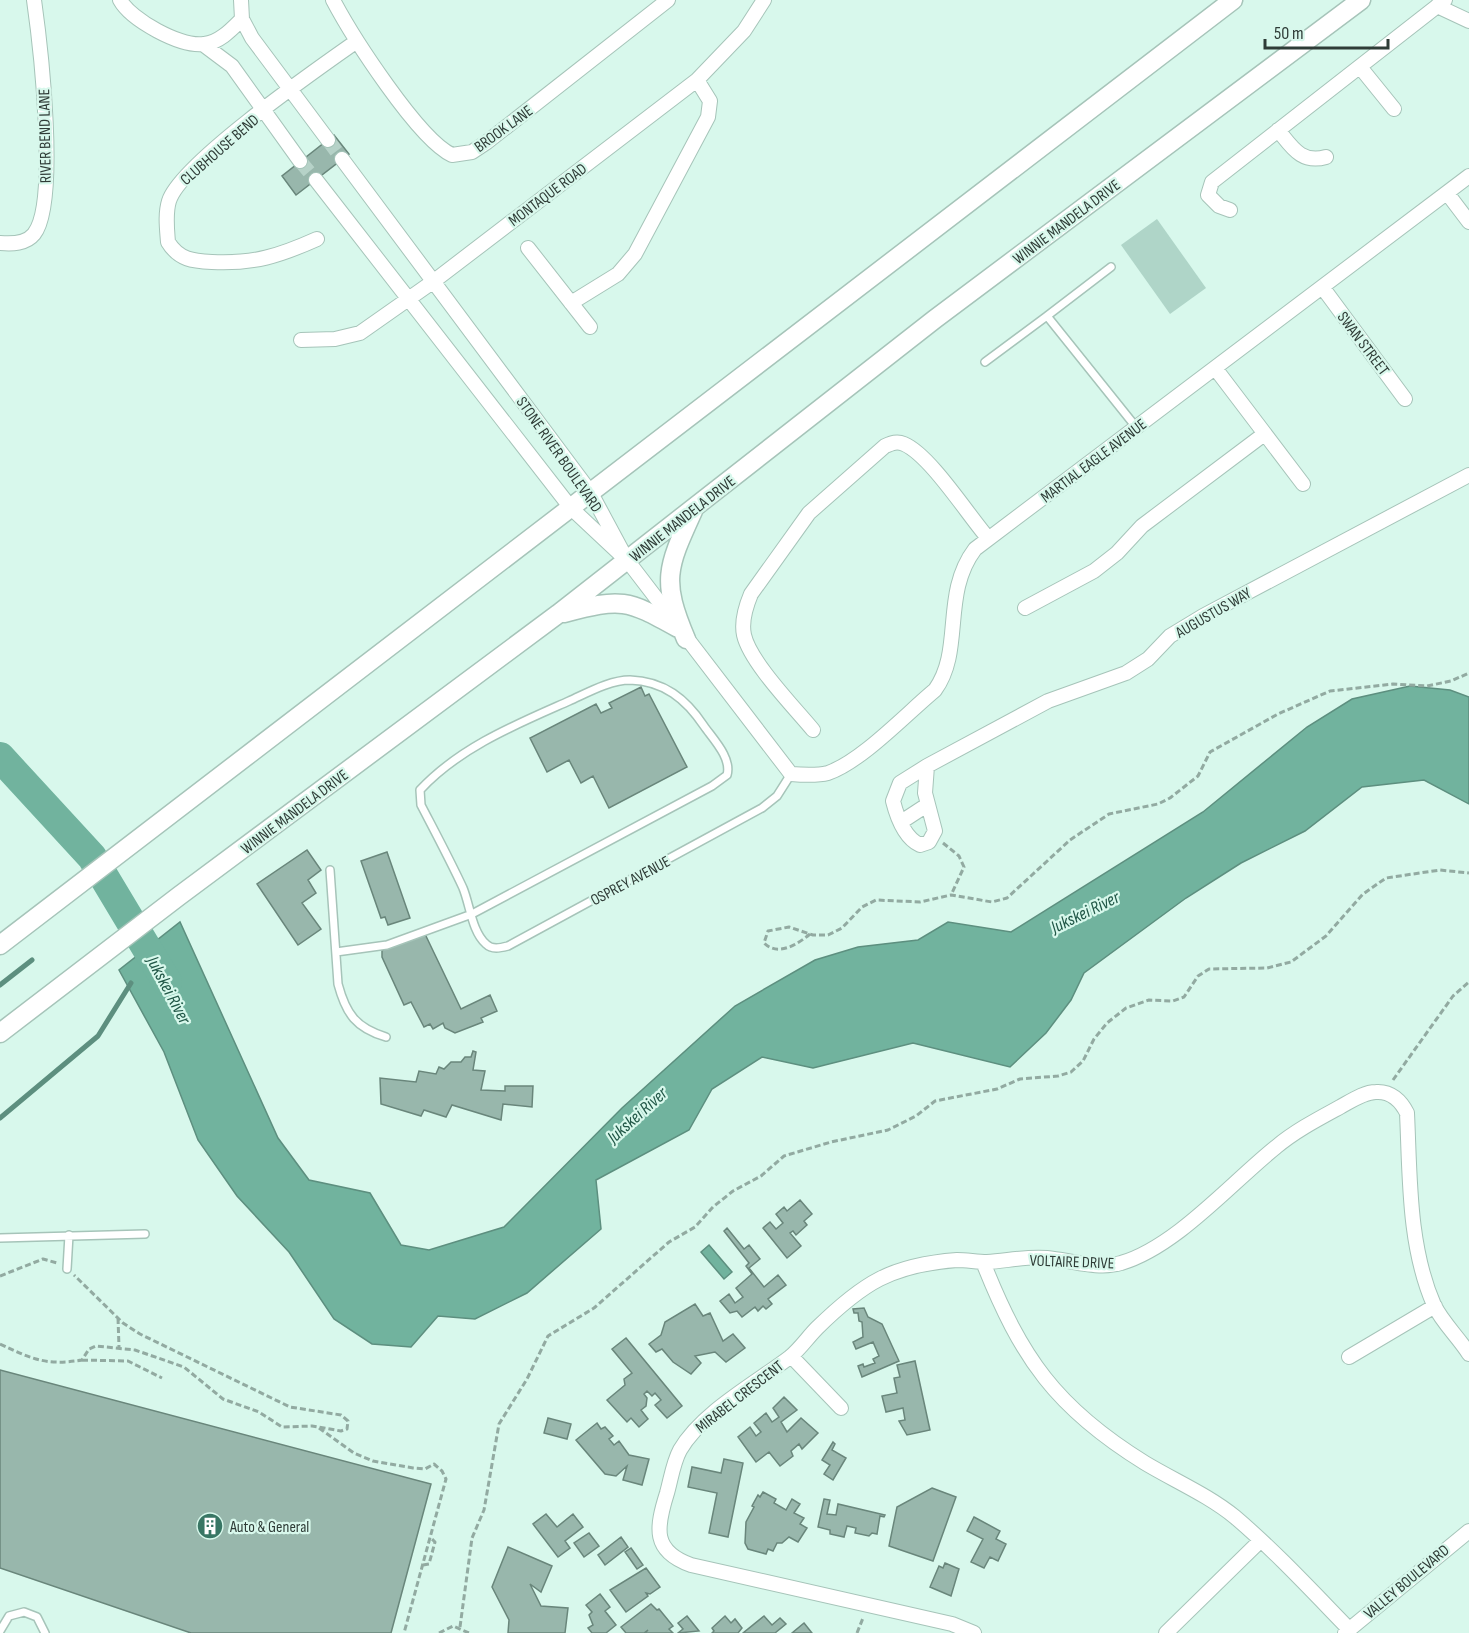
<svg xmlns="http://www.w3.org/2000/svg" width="1469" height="1633" font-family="'Sofia Sans Condensed',sans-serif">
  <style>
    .green { fill: #afd5c8 }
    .water { fill: #71b39e; stroke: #5d8f7f; stroke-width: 1.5 }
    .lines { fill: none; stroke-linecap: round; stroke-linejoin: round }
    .stream { stroke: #5d8f7f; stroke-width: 5 }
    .river { stroke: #71b39e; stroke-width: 30 }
    .building { fill: #98b7ac; stroke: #69867b; stroke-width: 1.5 }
    .street-tunnel { stroke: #b6d2c8; stroke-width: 14; stroke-dasharray: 14 7; stroke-linecap: butt }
    .lane-casing { stroke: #a6c4b9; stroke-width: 10 }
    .street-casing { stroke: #a6c4b9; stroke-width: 16 }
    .secondary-casing { stroke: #a6c4b9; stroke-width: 21 }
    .path { stroke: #92aaa1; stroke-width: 3; stroke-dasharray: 6 3; stroke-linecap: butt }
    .lane { stroke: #fff; stroke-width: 7 }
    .street { stroke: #fff; stroke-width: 14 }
    .secondary { stroke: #fff; stroke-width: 18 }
    .labels { text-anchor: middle; stroke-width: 4.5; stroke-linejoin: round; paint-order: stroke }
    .street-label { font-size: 16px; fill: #2f3c37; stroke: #d8f8ec }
    .poi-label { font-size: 16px; fill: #2f3c37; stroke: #d8f8ec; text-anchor: start }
    .water-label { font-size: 18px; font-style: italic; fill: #215747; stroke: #d8f8ec }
  </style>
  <rect width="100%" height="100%" fill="#d8f8ec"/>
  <path class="green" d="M1157,219L1206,288L1170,314L1121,245Z"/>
  <path class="water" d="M1410,686L1450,690L1469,697V804L1424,780L1362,787L1305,831L1241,863L1186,898L1084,973L1071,1000L1046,1033L1010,1067L913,1043L813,1068L762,1057L712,1089L689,1130L596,1180L601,1229L527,1293L475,1319L438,1316L411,1347L372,1344L334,1319L289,1252L237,1196L198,1140L164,1052L119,970L180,922L278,1138L309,1180L370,1193L401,1245L429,1250L504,1227L622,1108L735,1006L815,960L858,947L918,940L948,922L1011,932L1203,812L1307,727L1352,699Z
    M709,1245L732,1272L724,1279L701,1252Z"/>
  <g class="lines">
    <path class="stream" d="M0,985L32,960
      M0,1118L98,1036L131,983"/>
    <path class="river" d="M0,757L92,857L167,982"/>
  </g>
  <path class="building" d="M334,135L349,154L296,195L282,176Z
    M641,687L645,696L649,694L687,767L609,808L593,776L581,783L569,760L547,772L530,738L596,704L601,713L612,708L609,703Z
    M307,850L321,870L308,880L316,893L302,903L321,929L298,945L257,884Z
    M387,852L410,918L388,925L385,917L381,918L361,861Z
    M425,934L461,1009L490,995L497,1011L481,1018L483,1022L455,1033L445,1028L443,1023L433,1029L430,1024L424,1027L411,1002L404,1005L382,957V950Z
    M473,1051L476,1052L473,1070L485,1071L481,1090L505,1091V1086H533L532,1107L503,1104L501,1120L452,1105L446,1117L424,1110L421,1116L381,1104L380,1078L416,1082L419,1071L436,1074L439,1067L444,1069L451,1062H461L465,1057H471Z
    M800,1200L812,1214L804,1221L807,1225L796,1235L793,1231L790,1233L801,1246L787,1258L763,1228L770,1222L776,1229L783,1223L776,1214L784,1207L787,1211Z
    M727,1228L744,1249L749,1245L760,1259L749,1268L764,1287L778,1275L786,1285L768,1299L772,1304L766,1309L763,1306L758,1311L755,1307L742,1317L737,1311L730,1313L720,1301L729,1294L735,1303L743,1297L736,1288L752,1274L746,1266L749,1263L724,1231Z
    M695,1304L703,1316L710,1313L723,1341L733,1334L745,1348L726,1362L715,1352L695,1356L701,1363L691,1374L673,1362L662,1349L656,1352L649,1344L661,1335L665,1322Z
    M864,1308L868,1317L882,1324L899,1361L862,1377L858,1366L863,1364L864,1367L875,1363L873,1359L879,1356L873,1342L856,1349L853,1342L863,1337L862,1322L859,1321L858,1313H854L853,1309Z
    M626,1338L682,1406L667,1418L655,1405L661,1400L655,1393L652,1396L647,1391L644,1394L647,1398L646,1406L641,1410L648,1419L639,1427L631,1418L627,1422L607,1400L625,1385L624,1379L632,1373L612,1349Z
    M915,1361L930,1430L907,1435L899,1421L905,1420L903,1408L886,1412L882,1396L897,1393L894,1378L900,1377L897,1365Z
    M0,1370L431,1484L391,1633H191L0,1568Z
    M784,1397L797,1410L781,1422L787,1432L801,1418L818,1433L802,1449L799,1444L791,1451L793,1456L780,1466L769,1452L756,1462L738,1437L750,1427L756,1436L761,1432L754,1423L766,1413L772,1422L779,1417L773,1408Z
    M548,1418L571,1424L567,1439L544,1433Z
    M597,1423L601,1429L605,1427L613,1436L609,1439L614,1445L619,1441L629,1455L649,1459L642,1485L623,1480L627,1466L616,1476L605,1474L576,1440Z
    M833,1442L835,1444L832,1450L846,1458L833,1480L824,1474L830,1465L822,1460Z
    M724,1459L743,1463L728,1537L709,1533L717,1493L688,1487L692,1467L721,1473Z
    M932,1488L956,1497L933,1561L889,1546L897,1507Z
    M763,1492L776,1499L774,1503L786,1510L792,1499L800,1504L794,1513L804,1518L800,1524L807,1528L798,1542L789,1537L782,1543H777L773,1551L768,1549L766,1554L748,1549L745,1543L746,1522L754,1507L752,1506L758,1495L760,1497Z
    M824,1499L830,1500L827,1514L836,1515L838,1504L885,1515L884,1517L880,1516L877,1534L872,1533L869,1536L855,1533L856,1528L847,1526L844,1537L830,1534V1530L818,1527Z
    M546,1514L557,1527L573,1514L583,1527L565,1541L570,1548L558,1557L533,1524Z
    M974,1517L1000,1531L996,1539L1006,1544L998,1561L990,1557L984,1568L971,1562L983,1539L967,1531Z
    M589,1533L599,1546L584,1557L574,1543Z
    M621,1537L628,1547L605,1565L598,1555Z
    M508,1547L552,1566L541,1592L530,1584L541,1606L568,1608L565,1633H508L509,1620L492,1587Z
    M631,1548L643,1565L637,1569L625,1552Z
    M945,1563L959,1569L951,1596L930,1587L939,1566L943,1568Z
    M646,1568L660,1587L650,1594L646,1593L648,1596L626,1612L610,1590Z
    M600,1594L610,1607L605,1611L616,1625L606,1633H592L588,1628L593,1625L589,1615L592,1612L586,1605Z
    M651,1604L657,1610L659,1609L673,1626L669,1629L673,1633H645L648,1630L644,1633H626L621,1627Z
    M687,1616L699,1631L678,1633L683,1629L678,1623Z
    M725,1616L731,1623L735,1619L742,1628L738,1633H712L714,1631L712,1628Z
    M764,1616L772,1625L780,1618L786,1624L775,1633H743Z
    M804,1623L812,1633H792Z"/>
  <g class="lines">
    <path class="street-tunnel" d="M328,140L342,159
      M300,161L316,180"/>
    <defs>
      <path id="lane" d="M1111,267L1047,316L1136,427
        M985,362L1047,316
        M330,870L338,984C346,1014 356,1028 386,1037
        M336,952L387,945L472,914L712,786L727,775C732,758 713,739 704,726C686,699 664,681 630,680C610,680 587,693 569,701C517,724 460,747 420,790L421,805C435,832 450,860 463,888C470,905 472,932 486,944C492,950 500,948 508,946L762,808L777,796L791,774
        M0,1238L145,1234
        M67,1269L69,1235
        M0,1631L9,1616L24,1612L37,1617L45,1633"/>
      <path id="street" d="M120,0C131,20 180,47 204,44C219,43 232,29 242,19L241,0
        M333,0C352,36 418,139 452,155L472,152L487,142L668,0
        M1437,6L1469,21
        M242,19L252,38L328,140
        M204,45L232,66L300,161
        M1360,67L1394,109
        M1278,130C1292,147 1301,164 1326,157
        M342,159L591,493L627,560L791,774C803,775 816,776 828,773C862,761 906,714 935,690C964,650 941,594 975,549L1469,176
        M316,180L571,508L619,553
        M1447,193L1469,222
        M1230,210L1219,206L1208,195L1212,182L1445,0
        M317,239C279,256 254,264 212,262C193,261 179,260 168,242C167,229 165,214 169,201C180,164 320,67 357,41
        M0,243C12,244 26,244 34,234C59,203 40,42 34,0
        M528,248L590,327
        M1323,288L1405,399
        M571,303L618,274L635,254L708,117L710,101L697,80
        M301,340L335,339L360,333L434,281L697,80L744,31L764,0
        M1215,368L1303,484
        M1025,608L1094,571L1117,553L1142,526L1263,435
        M813,730C794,707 750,662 744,635C741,621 746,606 751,594L809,513L885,446C892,443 897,441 904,444C930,455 968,515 988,538
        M927,766L900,783L893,801C897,817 905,838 920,845L929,842L935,831L925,793L927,766L1048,701L1126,673L1148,659L1170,636L1203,616L1469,475
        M901,822L927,805
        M983,1262C1021,1358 1056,1408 1145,1463C1175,1481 1208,1495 1235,1517C1275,1551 1312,1591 1349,1629
        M791,1356L841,1408
        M1349,1357L1435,1306
        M974,1633L952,1624L691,1565C652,1551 656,1528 667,1493C671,1479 673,1463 680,1450C702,1412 756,1383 790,1357C800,1349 808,1337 817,1328C863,1283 891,1265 957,1260C967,1260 977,1262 987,1262C1006,1261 1027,1256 1047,1258C1069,1260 1099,1270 1121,1263C1176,1247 1232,1182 1276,1147C1295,1131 1318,1119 1340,1107C1351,1101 1364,1092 1376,1092C1391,1091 1401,1101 1407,1113C1410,1175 1408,1246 1434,1305C1442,1322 1459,1338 1469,1354
        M1166,1633L1260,1541
        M1345,1633L1469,1531"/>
      <path id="secondary" d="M564,613C622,598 626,599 678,628
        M686,639C661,580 667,568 693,511
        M0,945L1233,0
        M0,1033L179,896L558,614L935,319L1361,0"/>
    </defs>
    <use href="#lane" class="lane-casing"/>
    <use href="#street" class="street-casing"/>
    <use href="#secondary" class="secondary-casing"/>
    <path class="path" d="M943,843L959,856L964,867L951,895
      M810,934C798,944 778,957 764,943L768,931L789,927L813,935H828L842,928L862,907L876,900L920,902L951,895L992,902L1007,898L1070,840L1109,814L1158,804L1170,798L1198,776L1210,752L1278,714L1330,691L1393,684L1427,686L1451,681L1469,673
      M1393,1080L1453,996L1469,982
      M0,1276L43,1259L57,1263
      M118,1318L119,1347
      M0,1344C32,1359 46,1366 82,1360L89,1349L96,1346L135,1350L184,1367L223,1399L259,1412L282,1427L312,1426L341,1431L347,1429L348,1421L341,1415L290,1407L140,1334L123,1323L74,1275
      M82,1360L128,1361L162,1378
      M319,1428L354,1453L373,1461L413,1468L425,1469L434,1464L442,1471L446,1479L404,1633
      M423,1565L429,1564L435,1542L431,1538
      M460,1627L472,1538L484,1510L499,1424L527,1379L548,1336L594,1308L669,1242L695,1227L713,1207L733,1191L761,1176L784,1156L831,1142L888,1130L916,1116L935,1101L997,1089L1020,1079L1058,1076L1071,1072L1083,1061L1094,1039L1107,1023L1126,1008L1149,1000L1173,1001L1184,997L1198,976L1209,969L1267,968L1291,962L1326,936L1363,894L1386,878L1440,870L1469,873
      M439,1633L453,1626L469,1633
      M857,1633L863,1618"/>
    <use href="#lane" class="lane"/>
    <use href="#street" class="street"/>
    <use href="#secondary" class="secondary"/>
  </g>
  <defs>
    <symbol id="building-disc" viewBox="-11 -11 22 22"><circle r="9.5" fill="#387664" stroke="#d8f8ec"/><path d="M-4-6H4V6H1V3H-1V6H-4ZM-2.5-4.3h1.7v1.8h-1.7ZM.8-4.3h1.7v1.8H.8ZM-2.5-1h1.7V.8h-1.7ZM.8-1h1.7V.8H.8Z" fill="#fff"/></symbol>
  </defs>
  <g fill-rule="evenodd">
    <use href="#building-disc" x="195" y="1511" width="30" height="30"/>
  </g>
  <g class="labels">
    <g class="street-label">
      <text transform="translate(503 128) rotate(-36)" y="6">BROOK LANE</text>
      <text transform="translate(44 136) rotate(-91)" y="6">RIVER BEND LANE</text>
      <text transform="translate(219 149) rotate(-41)" y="6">CLUBHOUSE BEND</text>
      <text transform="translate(547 194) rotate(-37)" y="6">MONTAQUE ROAD</text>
      <text transform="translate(1066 221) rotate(-37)" y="6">WINNIE MANDELA DRIVE</text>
      <text transform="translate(1364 343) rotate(53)" y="6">SWAN STREET</text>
      <text transform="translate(560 454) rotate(55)" y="6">STONE RIVER BOULEVARD</text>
      <text transform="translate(1093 460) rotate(-37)" y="6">MARTIAL EAGLE AVENUE</text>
      <text transform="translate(682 518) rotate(-38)" y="6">WINNIE MANDELA DRIVE</text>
      <text transform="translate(1213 612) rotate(-30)" y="6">AUGUSTUS WAY</text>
      <text transform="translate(294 811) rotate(-37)" y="6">WINNIE MANDELA DRIVE</text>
      <text transform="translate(630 880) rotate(-28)" y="6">OSPREY AVENUE</text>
      <text transform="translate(1072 1261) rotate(2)" y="6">VOLTAIRE DRIVE</text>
      <text transform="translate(739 1396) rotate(-38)" y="6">MIRABEL CRESCENT</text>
      <text transform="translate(1406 1581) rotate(-40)" y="6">VALLEY BOULEVARD</text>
    </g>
    <g class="poi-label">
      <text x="230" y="1532">Auto &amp; General</text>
    </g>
    <g class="water-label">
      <text transform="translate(1085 912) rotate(-26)" y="6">Jukskei River</text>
      <text transform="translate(169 990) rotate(62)" y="6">Jukskei River</text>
      <text transform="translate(637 1115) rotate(-42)" y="6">Jukskei River</text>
    </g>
  </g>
  <path d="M1265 39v9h123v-9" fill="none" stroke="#2f3c37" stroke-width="3"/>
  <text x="1274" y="39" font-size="18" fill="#2f3c37" stroke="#d8f8ec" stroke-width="4.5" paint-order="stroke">50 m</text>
</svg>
